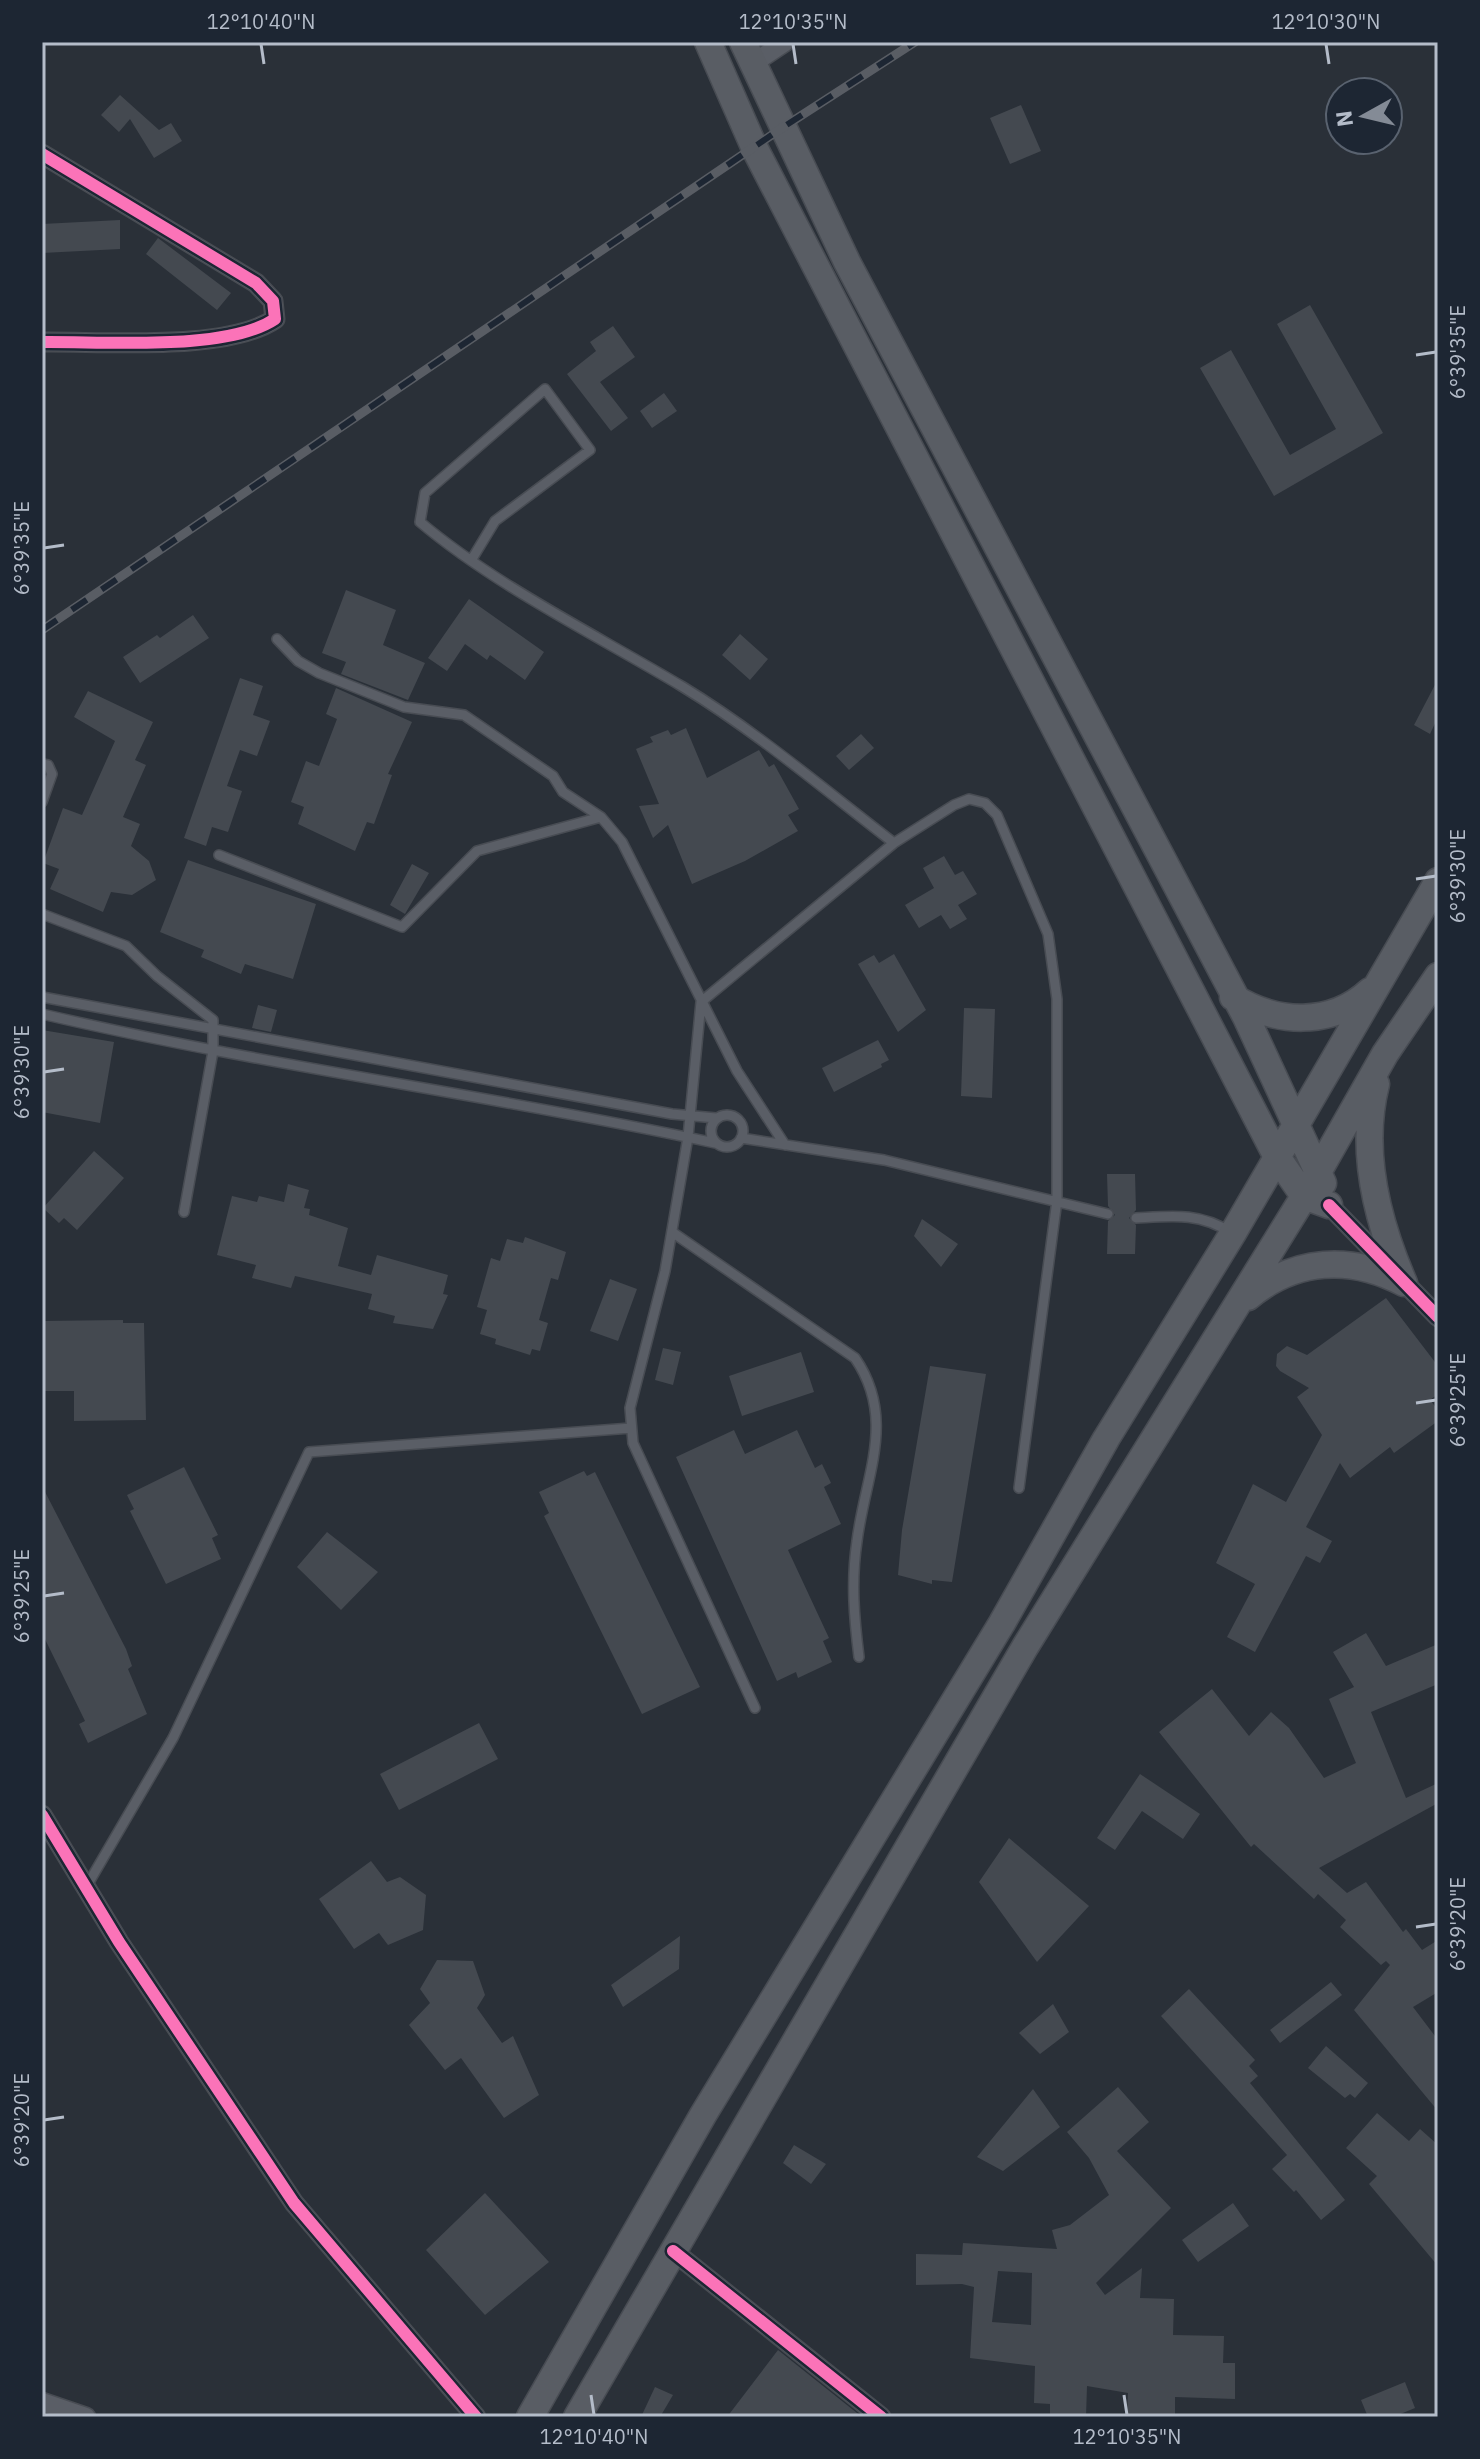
<svg xmlns="http://www.w3.org/2000/svg" width="1480" height="2459" font-family="'IBM Plex Sans',sans-serif">
  <style>
    .building { fill: #444950; fill-rule: evenodd }
    .lines { fill: none; stroke-linecap: round; stroke-linejoin: round }
    .service-casing { stroke: #484c53; stroke-width: 12 }
    .minor-casing { stroke: #484c53; stroke-width: 21 }
    .secondary-casing { stroke: #484c53; stroke-width: 29 }
    .service { stroke: #5a5e66; stroke-width: 9 }
    .minor { stroke: #5a5e66; stroke-width: 18 }
    .secondary { stroke: #595d64; stroke-width: 26 }
    .rail-casing { stroke: #595d64; stroke-width: 9 }
    .rail { stroke: #1d2633; stroke-width: 6; stroke-dasharray: 18; stroke-linecap: butt }
    .cycleway-casing { stroke: #1d2633; stroke-width: 17 }
    .cycleway { stroke: #fb73b8; stroke-width: 12 }
    .ticks { fill: none; stroke: #b4bcc9; stroke-width: 3 }
    .neatline { fill: none; stroke: #b4bcc9; stroke-width: 3 }
    .ticks-label { font-size: 20px; text-anchor: middle; fill: #b4bcc9 }
  </style>
  <rect width="100%" height="100%" fill="#2a3038"/>
  <path class="building" d="M120,95L159,130L171,123L182,141L154,158L130,119L119,132L101,115Z
    M1021,105L1041,151L1010,164L990,118Z
    M120,220V249L42,253V224Z
    M158,238L231,293L217,310L146,254Z
    M1310,305L1383,433L1274,496L1200,368L1231,350L1290,455L1336,429L1277,324Z
    M613,326L635,357L600,382L628,418L611,431L567,374L596,351L590,342Z
    M664,393L677,411L652,428L640,411Z
    M346,590L396,610L383,645L425,663L408,700L341,674L346,662L322,653Z
    M469,599L544,652L525,680L490,655L487,660L465,644L447,671L428,658Z
    M193,615L209,638L140,683L123,657L157,635L160,638Z
    M740,634L768,659L750,680L722,655Z
    M240,678L263,686L253,715L270,721L257,756L240,750L227,786L242,791L228,832L212,827L206,846L184,838Z
    M1438,679V717L1430,734L1414,725Z
    M336,688L412,722L388,774L392,775L374,824L367,822L355,851L298,824L304,807L291,802L306,761L319,766L337,719L326,714Z
    M88,691L153,722L135,760L146,765L123,817L140,824L131,846L149,861L156,880L132,895L111,892L103,912L50,889L59,869L43,863L63,808L82,815L115,741L74,717Z
    M686,728L707,778L759,750L769,767L774,764L799,809L788,815L798,831L745,861L692,884L668,825L653,838L639,806L659,804L636,749L653,742L650,737L668,730L671,735Z
    M861,734L874,748L849,770L836,756Z
    M944,856L955,875L963,871L977,894L958,905L967,919L950,929L941,915L919,928L905,905L934,888L923,868Z
    M188,860L316,904L293,979L245,964L241,974L201,957L204,950L160,932Z
    M412,864L429,873L405,914L390,905Z
    M894,954L926,1010L898,1032L858,964L874,955L879,963Z
    M258,1005L277,1010L271,1032L252,1028Z
    M964,1008L995,1009L992,1098L961,1096Z
    M42,1030L114,1042L100,1123L42,1112Z
    M878,1040L889,1060L881,1064L882,1067L834,1092L822,1068Z
    M94,1151L124,1178L77,1230L64,1218L59,1223L43,1208Z
    M1107,1174H1135L1136,1210L1129,1218L1136,1225L1135,1254H1107L1108,1221L1115,1215L1108,1206Z
    M288,1184L309,1190L304,1208L310,1209L309,1215L348,1228L338,1266L371,1275L377,1255L448,1275L443,1294L448,1295L433,1329L393,1323L395,1316L368,1309L372,1294L295,1276L291,1288L252,1278L256,1265L217,1255L232,1196L257,1202L259,1196L284,1202Z
    M922,1219L958,1244L941,1267L914,1236Z
    M525,1237L566,1252L558,1280L551,1278L539,1320L548,1323L540,1351L532,1349L530,1355L495,1344L496,1339L480,1334L487,1310L477,1307L491,1258L500,1261L507,1239L523,1243Z
    M610,1279L637,1289L618,1341L590,1331Z
    M1386,1298L1438,1366V1394L1430,1400L1438,1410V1421L1394,1453L1390,1447L1350,1478L1340,1463L1306,1527L1332,1541L1320,1563L1306,1556L1255,1652L1227,1637L1255,1584L1216,1563L1253,1484L1286,1502L1322,1435L1297,1397L1309,1388L1280,1371L1276,1366L1277,1354L1287,1346L1307,1355Z
    M123,1320V1323H144L146,1420L74,1421V1391H42V1321Z
    M663,1348L681,1352L673,1385L655,1380Z
    M801,1352L814,1392L742,1416L729,1376Z
    M930,1366L986,1374L952,1582L932,1580V1584L898,1575L902,1530Z
    M734,1430L745,1454L797,1430L815,1468L822,1464L831,1483L824,1487L841,1524L788,1550L829,1638L823,1641L832,1662L798,1678L796,1672L777,1681L676,1457Z
    M184,1467L218,1535L212,1538L221,1559L166,1584L130,1511L134,1509L127,1495Z
    M584,1471L587,1476L595,1472L700,1687L642,1714L544,1516L549,1513L539,1492Z
    M42,1486L126,1649L132,1666L128,1669L147,1714L88,1743L79,1724L85,1721L42,1633Z
    M327,1532L378,1572L341,1610L297,1567Z
    M1366,1633L1386,1666L1438,1644V1684L1371,1712L1406,1798L1438,1783V1803L1319,1868L1347,1893L1366,1882L1403,1932L1406,1929L1422,1950L1438,1940V1992L1413,2007L1438,2040V2111L1354,2010L1390,1965L1386,1961L1381,1965L1340,1927L1346,1920L1318,1894L1314,1899L1254,1844L1251,1847L1159,1732L1212,1689L1249,1736L1271,1712L1289,1728L1324,1778L1356,1763L1329,1699L1354,1687L1333,1652Z
    M479,1723L498,1759L399,1810L380,1774Z
    M1140,1774L1200,1814L1183,1839L1142,1811L1115,1850L1097,1838Z
    M1009,1838L1089,1906L1037,1962L979,1882Z
    M371,1861L387,1882L400,1877L426,1895L423,1930L388,1945L379,1933L354,1949L319,1899Z
    M680,1936L679,1969L623,2007L611,1985Z
    M437,1960L473,1961L485,1995L477,2008L502,2043L513,2036L539,2095L504,2118L461,2058L445,2070L409,2025L430,2003L420,1989Z
    M1331,1982L1342,1995L1280,2043L1270,2030Z
    M1189,1989L1255,2060L1249,2066L1258,2076L1250,2083L1345,2200L1321,2220L1296,2190L1294,2192L1272,2169L1287,2155L1161,2016Z
    M1053,2004L1069,2032L1040,2054L1019,2033Z
    M1326,2046L1368,2083L1355,2098L1350,2094L1345,2098L1308,2068Z
    M1118,2087L1149,2122L1117,2151L1171,2208L1096,2283L1105,2295L1142,2268L1140,2298L1174,2299L1173,2335L1224,2336L1223,2363H1235V2399L1175,2397V2417H1127L1128,2393L1087,2386L1086,2417H1050V2404L1034,2403L1035,2366L970,2358L974,2287L962,2284L916,2285V2254L962,2255L963,2243L1057,2249L1052,2230L1070,2225L1109,2195L1089,2158L1067,2132ZM998,2271L1032,2273L1031,2325L992,2322Z
    M1033,2089L1060,2127L1003,2171L977,2157Z
    M1377,2113L1409,2141L1420,2129L1438,2145V2266L1369,2184L1377,2176L1346,2148Z
    M794,2145L826,2164L811,2184L783,2163Z
    M485,2193L549,2262L485,2315L426,2250Z
    M1233,2203L1249,2226L1198,2262L1182,2240Z
    M778,2350L862,2417H727Z
    M1405,2382L1415,2408L1393,2417H1368L1361,2400Z
    M655,2387L673,2395L660,2417H641Z"/>
  <g class="lines">
    <defs>
      <path id="service" d="M472,559L495,521L590,450L545,389L425,493L420,522C496,586 598,636 683,687C757,732 825,790 894,843
        M277,639L298,661L319,673L404,707L464,715L553,776L563,792L601,817L622,842L737,1071L785,1145
        M42,764L48,765L52,774L42,802
        M219,855L402,927L477,851L601,817
        M42,914L126,946L157,976L213,1020V1051L184,1212
        M42,997L672,1114L716,1118
        M42,1014C264,1066 492,1095 715,1143
        M711 1131a16 16 0 1 1 32 0a16 16 0 1 1-32 0Z
        M741,1138L884,1160L1108,1214
        M1136,1218C1171,1216 1199,1212 1230,1232
        M672,1232L855,1358C897,1419 865,1476 857,1541C851,1581 854,1617 859,1657
        M755,1708L633,1443L630,1408L665,1271L688,1137L701,1002L894,843L954,805L969,799L985,803L997,815L1048,934L1057,999V1200L1019,1488
        M85,1889L173,1738L309,1452L631,1428"/>
      <path id="minor" d="M752,64L785,42
        M42,154L256,283L273,301L275,319C226,352 103,341 42,342
        M1329,1205L1438,1317
        M42,1815L119,1942L294,2203L476,2417
        M673,2251L881,2417
        M42,2402L86,2417"/>
      <path id="secondary" d="M708,42L755,149L1277,1157L1304,1196L1329,1205
        M743,42L847,262L1246,1017L1323,1183
        M1233,997C1276,1024 1331,1027 1370,991
        M1376,1084C1359,1151 1377,1221 1404,1283
        M1248,1297C1295,1258 1351,1255 1404,1283
        M530,2417L703,2115L1002,1623L1106,1439L1233,1233L1438,881
        M577,2417L1025,1647L1305,1195L1385,1054L1438,976"/>
    </defs>
    <use href="#service" class="service-casing"/>
    <use href="#minor" class="minor-casing"/>
    <use href="#secondary" class="secondary-casing"/>
    <use href="#service" class="service"/>
    <use href="#minor" class="minor"/>
    <use href="#secondary" class="secondary"/>
    <defs>
      <path id="rail" d="M42,630L782,128L915,42"/>
    </defs>
    <use href="#rail" class="rail-casing"/>
    <use href="#rail" class="rail"/>
    <defs>
      <path id="cycleway" d="M42,154L256,283L273,301L275,319C226,352 103,341 42,342
        M1329,1205L1438,1317
        M42,1815L119,1942L294,2203L476,2417
        M673,2251L881,2417"/>
    </defs>
    <use href="#cycleway" class="cycleway-casing"/>
    <use href="#cycleway" class="cycleway"/>
  </g>
  <path class="ticks" d="M261,44L264,64M793,44L796,64M1326,44L1329,64M1416,355L1436,352M44,548L64,545M1416,879L1436,876M44,1072L64,1069M1416,1403L1436,1400M44,1596L64,1593M1416,1927L1436,1924M44,2120L64,2117M591,2395L594,2415M1124,2395L1127,2415"/>
  <rect width="1480" height="2459" fill="none" stroke="#1d2633" stroke-width="88"/>
  <g transform="translate(1364 116) rotate(262)"><circle r="38" fill="#1d2633" stroke="#59626f" stroke-width="2"/>
  <path d="M0-6L14 30L0 20L-14 30Z" fill="#848b96"/>
  <text y="-12" font-size="22" font-weight="bold" text-anchor="middle" fill="#b4bcc9">N</text>
  </g>
  <rect x="44" y="44" width="1392" height="2371" class="neatline"/>
  <g class="ticks-label">
    <text x="261" y="29">12°10'40"N</text>
    <text x="793" y="29">12°10'35"N</text>
    <text x="1326" y="29">12°10'30"N</text>
    <text transform="translate(1458 352) rotate(-90)" y="7">6°39'35"E</text>
    <text transform="translate(22 548) rotate(-90)" y="7">6°39'35"E</text>
    <text transform="translate(1458 876) rotate(-90)" y="7">6°39'30"E</text>
    <text transform="translate(22 1072) rotate(-90)" y="7">6°39'30"E</text>
    <text transform="translate(1458 1400) rotate(-90)" y="7">6°39'25"E</text>
    <text transform="translate(22 1596) rotate(-90)" y="7">6°39'25"E</text>
    <text transform="translate(1458 1924) rotate(-90)" y="7">6°39'20"E</text>
    <text transform="translate(22 2120) rotate(-90)" y="7">6°39'20"E</text>
    <text x="594" y="2444">12°10'40"N</text>
    <text x="1127" y="2444">12°10'35"N</text>
  </g>
</svg>
